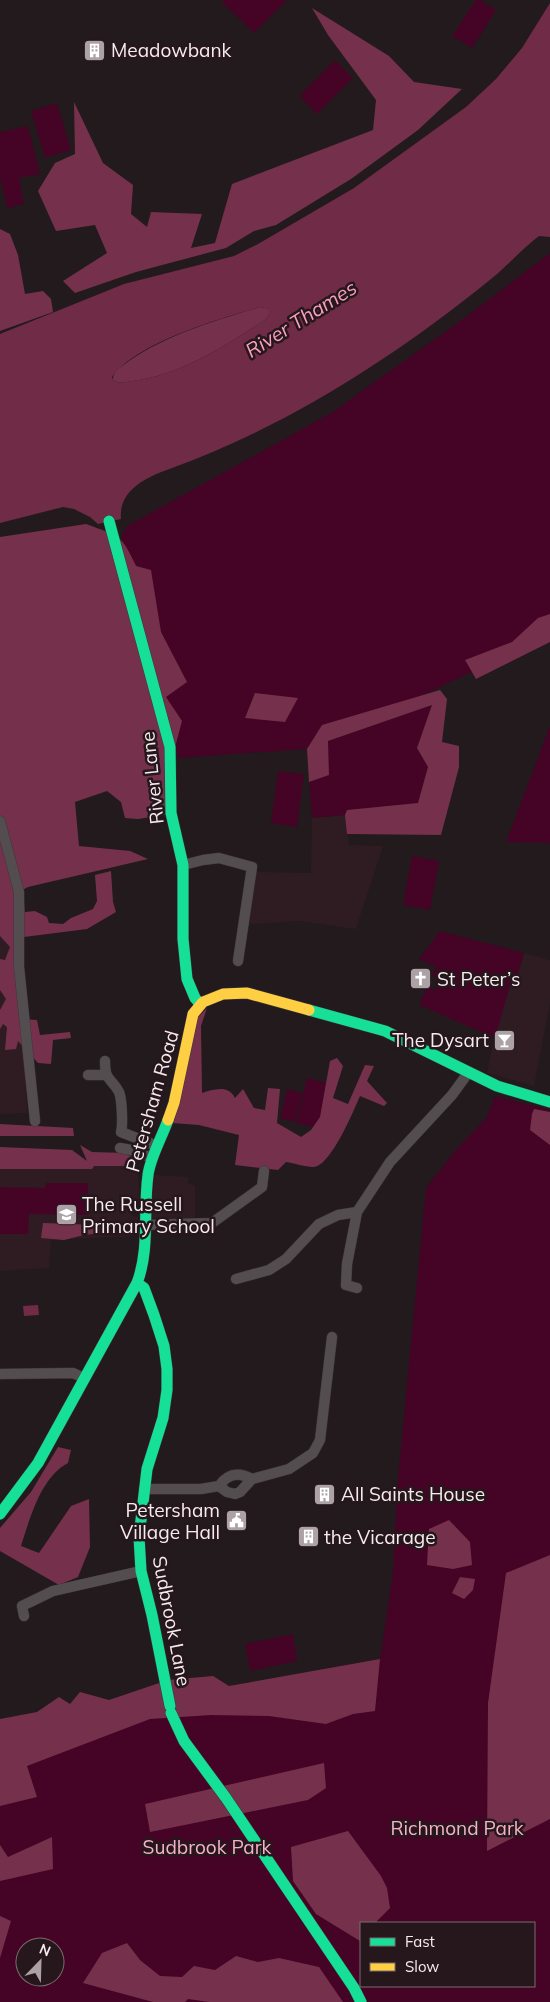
<svg xmlns="http://www.w3.org/2000/svg" width="550" height="2002" font-family="Mulish,sans-serif">
  <style>
    .built { fill: #2f1c22 }
    .green { fill: #450425; fill-rule: evenodd }
    .forest { fill: #75314c }
    .water { fill: #702b47; fill-rule: evenodd }
    .lines { fill: none; stroke-linecap: round; stroke-linejoin: round }
    .street-casing { stroke: #3e373a; stroke-width: 11 }
    .fast-casing { stroke: #3e373a; stroke-width: 12 }
    .slow-casing { stroke: #3e373a; stroke-width: 12 }
    .street { stroke: #544d4f; stroke-width: 10 }
    .fast { stroke: #16e098; stroke-width: 11 }
    .slow { stroke: #ffcf43; stroke-width: 11 }
    .labels { text-anchor: middle; stroke-width: 5; stroke-linejoin: round; paint-order: stroke }
    .poi-label { font-size: 19px; fill: #f6ebee; stroke: #26171c; text-anchor: start }
    .street-label { font-size: 19px; fill: #f6ebee; stroke: #26171c }
    .park-label { font-size: 19px; fill: #f6b1c8; stroke: #26171c }
    .water-label { font-size: 20px; font-style: italic; fill: #faa0bf; stroke: #26171c }
  </style>
  <rect width="100%" height="100%" fill="#221a1d"/>
  <path class="built" d="M345,815L349,845L383,846L356,929L300,921L249,924L256,872L311,873L312,818Z
    M0,885L17,896L27,1113L0,1114Z
    M524,953L550,960V1002L534,1086L487,1073L496,1030L510,985L515,986Z
    M128,1160L133,1162L138,1171L139,1200L129,1205L130,1213L133,1216L138,1217L136,1236L51,1240L49,1268L0,1271V1168Z
    M154,1175L188,1177V1184L195,1185V1218H151Z"/>
  <path class="green" d="M224,0H287L254,33L222,2Z
    M476,0H480L496,10L472,48L452,36Z
    M335,60L353,78L317,114L299,96Z
    M57,103L71,150L45,158L31,111Z
    M28,126L40,174L19,178L24,204L7,208L0,177V132Z
    M550,253V635L427,693L327,735L328,741L432,705L417,748L428,767L418,803L347,810L345,815L312,818L307,749L178,758L166,697L123,547L122,535L127,526L331,413L459,322Z
    M550,726V843L506,842Z
    M278,771L304,774L297,827L271,823Z
    M412,856L439,861L430,910L403,905Z
    M440,931L524,953L514,986L510,985L495,1038L419,1005L427,987L434,990L439,979L432,976L436,967L419,959Z
    M307,1078L330,1084L319,1128L296,1123Z
    M287,1089L302,1093L295,1122L280,1118Z
    M495,1096L550,1110V2002H0V1728L380,1659L393,1572L397,1488L426,1188L454,1152L487,1117ZM361,1923H534V1986H361ZM25,1947H55V1977H25Z
    M46,1183H88V1215L29,1214L28,1234H0V1187L45,1188Z
    M293,1634L297,1661L250,1671L245,1644Z"/>
  <path class="forest" d="M312,8L389,56L414,82L462,89L418,130L351,179L276,225L254,231L226,248L136,272L75,293L63,281L107,253L95,225L56,231L38,191L55,163L75,154L74,102L103,163L133,185L131,214L147,227L151,212L202,214L191,248L215,243L232,184L373,130L376,100L328,35Z
    M0,229L10,234L18,255L25,294L43,291L51,299L53,312L0,331Z
    M260,307L270,309L268,317L265,320C224,346 182,375 132,381C125,382 119,384 113,380C112,371 123,366 129,361C168,334 214,321 260,307Z
    M86,524C118,536 121,533 136,566L151,570L161,632L187,682L166,697L182,721L173,755H165V815L138,819L125,818L121,802L107,791L75,802L79,846L130,851L148,859L28,887L19,892L17,896L24,900L25,912L35,911L47,917L49,923L63,924L71,918L93,909L97,901L95,875L111,871L113,902L116,912L87,929L16,938L21,1019L37,1020L40,1035L70,1032L71,1038L53,1040L51,1064L38,1063L18,1041L16,1049L5,1050L7,1027L3,1024L0,1029V1010L6,999L0,990V959L5,960L10,947L0,936V537Z
    M550,614V642L476,679L465,660L512,642L538,618Z
    M440,690L447,699L442,742L459,746V767L441,835L347,834L345,815L347,810L418,803L428,767L417,748L432,705L328,741L329,775L309,782L307,749L322,725Z
    M255,693L298,698L285,722L245,718Z
    M207,1008L201,1026L202,1093C213,1090 228,1084 235,1098L243,1089L254,1108L265,1110L268,1088L280,1089L277,1123L301,1137L311,1130L320,1117L330,1061L337,1058L343,1066L333,1098L348,1104L365,1065L374,1066L367,1081L387,1103L384,1106L360,1096C354,1110 330,1168 313,1167C305,1167 294,1163 286,1162L278,1170L235,1165L239,1135L199,1125L172,1123L196,1019Z
    M534,1109L550,1112V1145L530,1130L532,1114Z
    M0,1124L73,1128L74,1136H0Z
    M80,1145L92,1152L125,1153L133,1158L131,1166H94L92,1169H0V1147L72,1150L87,1161Z
    M43,1223L98,1225L106,1228L101,1233L84,1235L64,1240L41,1238Z
    M58,1447L71,1450L68,1463C41,1477 30,1518 21,1546L39,1553L71,1506L89,1499L90,1547L78,1577L59,1585L0,1551V1528L31,1492Z
    M449,1520L470,1542L472,1565L453,1569L427,1565L429,1529Z
    M550,1555V1819L487,1851L488,1703L506,1573Z
    M460,1577L475,1579L473,1590L464,1599L452,1593Z
    M380,1659L375,1711L353,1714L326,1724L269,1716L211,1715L150,1719L27,1766L37,1797L0,1806V1719L37,1712L59,1697L70,1704L80,1692L109,1700L168,1680L213,1676L229,1686Z
    M324,1763L326,1788L308,1800L150,1832L145,1804Z
    M348,1831L381,1876L387,1888L390,1908L375,1923H361L360,1941L316,1914L293,1881L291,1847Z
    M52,1837L53,1869L0,1881V1845L8,1857Z
    M0,1916L11,1921L0,1958Z
    M127,1943L140,1960L160,1976L182,1977L194,1966L215,1970L236,1956L258,1962L279,1958L319,1967L343,2002H209L188,1999L185,2002H153L83,1983L102,1953Z"/>
  <path class="water" d="M550,3V237L539,236C522,249 508,265 491,279C396,356 288,426 172,468C149,476 118,489 121,519L98,524L90,517L74,509L63,507L0,523V334L124,284L234,256L258,244L354,188L466,107L496,79L522,48ZM260,307L269,309L268,317L265,320C224,346 182,375 132,381C125,382 119,384 113,380L112,377C137,342 219,319 260,307Z
    M38,1305L39,1315L24,1316L23,1306Z"/>
  <g class="lines">
    <defs>
      <path id="street" d="M0,821L19,892V967L35,1121
        M183,865L203,860L219,858L252,867L238,961
        M105,1061C105,1082 111,1077 119,1092C122,1099 123,1125 121,1132L157,1146
        M88,1075H105
        M120,1148L131,1150L152,1158
        M146,1225L212,1223L262,1187L264,1171
        M236,1279L269,1270L286,1259L319,1224L338,1215L357,1212
        M357,1288L346,1285L347,1264L357,1212L390,1162L452,1095L468,1073
        M0,1374L73,1373L84,1378
        M219,1486C228,1473 239,1472 252,1479
        M144,1489H201L219,1486L227,1492L235,1494L240,1492L252,1479L289,1469L313,1453L320,1440L332,1337
        M24,1616L22,1606L53,1591L141,1571"/>
      <path id="fast" d="M109,521L170,747L171,813L183,865V939L187,979L195,998L200,1004
        M309,1010L385,1031L497,1086L550,1102
        M137,1283L144,1288L154,1315L164,1346L167,1369V1390L163,1418L147,1469L139,1537L141,1571L152,1615L170,1706
        M0,1514L38,1463L137,1283C150,1249 143,1211 148,1175C150,1158 162,1137 168,1120
        M171,1713L184,1741L226,1798L354,1988L361,2002"/>
      <path id="slow" d="M168,1120L174,1103L193,1014L203,1002L223,994L247,993L309,1010"/>
    </defs>
    <use href="#street" class="street-casing"/>
    <use href="#fast" class="fast-casing"/>
    <use href="#slow" class="slow-casing"/>
    <use href="#street" class="street"/>
    <use href="#fast" class="fast"/>
    <use href="#slow" class="slow"/>
  </g>
  <defs>
    <symbol id="building-square" viewBox="-11 -11 22 22"><rect x="-9" y="-9" width="18" height="18" rx="4" fill="#aca2a5" stroke="#26171c"/><path d="M-4-6H4V6H1V3H-1V6H-4ZM-2.5-4.3h1.7v1.8h-1.7ZM.8-4.3h1.7v1.8H.8ZM-2.5-1h1.7V.8h-1.7ZM.8-1h1.7V.8H.8Z" fill="#fff"/></symbol>
    <symbol id="church-square" viewBox="-11 -11 22 22"><rect x="-9" y="-9" width="18" height="18" rx="4" fill="#aca2a5" stroke="#26171c"/><path d="M-1.2-6h2.4v3.5h3.3v2.4h-3.3V6h-2.4V-.1h-3.3v-2.4h3.3Z" fill="#fff"/></symbol>
    <symbol id="bar-square" viewBox="-11 -11 22 22"><rect x="-9" y="-9" width="18" height="18" rx="4" fill="#aca2a5" stroke="#26171c"/><path d="M-6-5H6L.8 .8V4.5H3.5V6h-7V4.5H-.8V.8Z" fill="#fff"/></symbol>
    <symbol id="school-square" viewBox="-11 -11 22 22"><rect x="-9" y="-9" width="18" height="18" rx="4" fill="#aca2a5" stroke="#26171c"/><path d="M0-5L7-2L0 1L-7-2ZM-4 1L0 2.5L4 1V4Q0 6-4 4Z" fill="#fff"/></symbol>
    <symbol id="civic-square" viewBox="-11 -11 22 22"><rect x="-9" y="-9" width="18" height="18" rx="4" fill="#aca2a5" stroke="#26171c"/><path d="M-.6-6.5H3V-4.5H.6V-3L4-1V1h2V6H-6V1h2V-1L-.6-3ZM-1.2 2.5V6h2.4V2.5Z" fill="#fff"/></symbol>
  </defs>
  <g fill-rule="evenodd">
    <use href="#building-square" x="82" y="38" width="25" height="25"/>
    <use href="#church-square" x="408" y="966" width="25" height="25"/>
    <use href="#bar-square" x="492" y="1028" width="25" height="25"/>
    <use href="#school-square" x="54" y="1202" width="25" height="25"/>
    <use href="#building-square" x="312" y="1482" width="25" height="25"/>
    <use href="#civic-square" x="224" y="1508" width="25" height="25"/>
    <use href="#building-square" x="296" y="1524" width="25" height="25"/>
  </g>
  <g class="labels">
    <g class="poi-label">
      <text x="111" y="57">Meadowbank</text>
      <text x="437" y="986">St Peter’s</text>
      <text x="489" y="1047" text-anchor="end">The Dysart</text>
      <text x="82" y="1211">The Russell<tspan x="82" dy="22">Primary School</tspan></text>
      <text x="341" y="1501">All Saints House</text>
      <text x="220" y="1517" text-anchor="end">Petersham<tspan x="220" dy="22">Village Hall</tspan></text>
      <text x="324" y="1544">the Vicarage</text>
    </g>
    <g class="street-label">
      <text transform="translate(152 778) rotate(-96)" y="7">River Lane</text>
      <text transform="translate(152 1101) rotate(-74)" y="7">Petersham Road</text>
      <text transform="translate(172 1621) rotate(79)" y="7">Sudbrook Lane</text>
    </g>
    <g class="park-label">
      <text x="457" y="1835">Richmond Park</text>
      <text x="207" y="1854">Sudbrook Park</text>
    </g>
    <g class="water-label">
      <text transform="translate(301 319) rotate(-32)" y="7">River Thames</text>
    </g>
  </g>
  <rect x="360" y="1922" width="175" height="65" fill="#26171c" stroke="#796c70"/>
  <rect x="370" y="1938" width="25" height="8" fill="#16e098" stroke="#796c70"/>
  <text x="405" y="1947" font-size="15" fill="#f6ebee">Fast</text>
  <rect x="370" y="1963" width="25" height="8" fill="#ffcf43" stroke="#796c70"/>
  <text x="405" y="1972" font-size="15" fill="#f6ebee">Slow</text>
  <g transform="translate(40 1962) rotate(23)"><circle r="24" fill="#26171c" stroke="#796c70"/>
  <path d="M0-4L9 19L0 12L-9 19Z" fill="#aca2a5"/>
  <text y="-8" font-size="14" font-weight="bold" text-anchor="middle" fill="#f6ebee">N</text>
  </g>
</svg>
